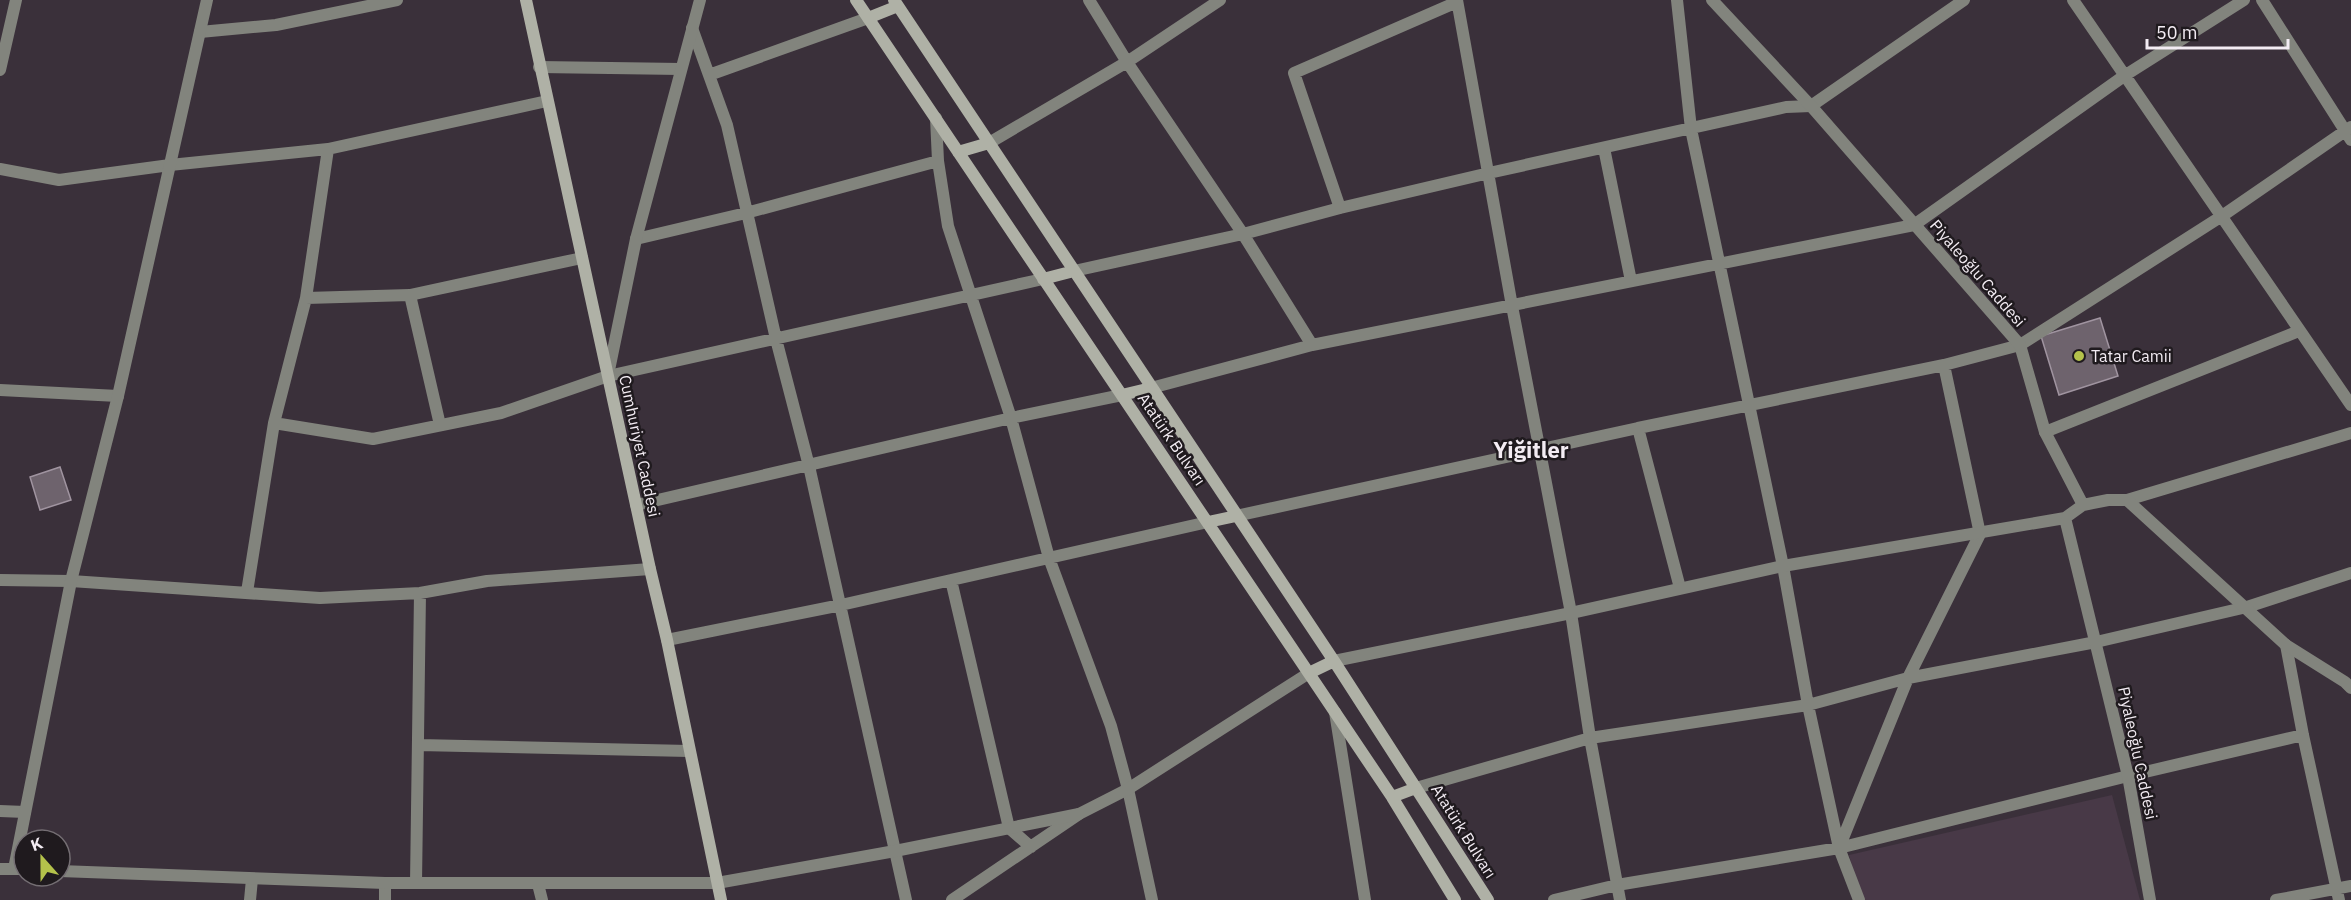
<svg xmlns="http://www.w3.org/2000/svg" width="2351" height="900" font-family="'IBM Plex Sans',sans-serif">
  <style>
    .built { fill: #483947 }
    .building { fill: #6e636d; stroke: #a094a0; stroke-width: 1.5 }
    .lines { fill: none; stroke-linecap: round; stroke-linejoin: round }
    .minor { stroke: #82847d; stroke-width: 12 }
    .tertiary { stroke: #82847d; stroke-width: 12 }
    .secondary { stroke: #afb1a6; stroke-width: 12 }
    .poi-dot { fill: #b4c24b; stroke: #1f1a1e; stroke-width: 2 }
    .labels { text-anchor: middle; stroke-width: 5; stroke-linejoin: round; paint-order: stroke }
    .street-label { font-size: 16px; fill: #f3ecf3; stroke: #1f1a1e }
    .poi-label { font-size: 16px; fill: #f3ecf3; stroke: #1f1a1e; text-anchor: start }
    .district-label { font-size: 22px; font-weight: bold; fill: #f3ecf3; stroke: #1f1a1e }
  </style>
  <rect width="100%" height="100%" fill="#3a303a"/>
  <path class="built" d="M2112,795L2140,900H1862L1849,855Z"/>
  <path class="building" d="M2100,318L2118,376L2059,395L2041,336Z
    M60,467L71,500L40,510L30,477Z"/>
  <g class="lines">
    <path class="minor" d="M1089,0L1127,62L1243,234L1312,345
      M1457,0L1512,306L1571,613L1590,738L1620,900
      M1677,0L1691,129L1783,566L1808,705L1839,848L1859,900
      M2073,0L2351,405
      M2262,0L2351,140
      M692,28L727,125L776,339L809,466L906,900
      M200,32L276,25L397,0
      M539,67L681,69
      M0,70L16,0
      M709,75L868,18
      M936,118L938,161L948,226L1011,418L1049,558L1111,726L1128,789L1152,900
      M989,143L1127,62L1220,0
      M1604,148L1631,281
      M0,169L59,180L170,165L328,149L547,101
      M1340,208L1294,73L1457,2
      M636,239L746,213L938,161
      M1074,271L1243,234L1340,208L1489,173L1786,107L1811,106L1964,0
      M410,295L440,425
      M306,298L410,295L582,258
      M1151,388L1312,345L1914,225L2124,76L2244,0
      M0,390L118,396
      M274,423L373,439L501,413L608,376L1043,279
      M1638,428L1944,365L2020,345L2222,216L2351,127
      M2045,432L2299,331
      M2127,500L2351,433
      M636,505L1011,418L1122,395
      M1236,516L1638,428L1680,588
      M0,580L71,581L320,598L420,593L487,581L650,569
      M951,580L1009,828L1031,847
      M247,592L274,423L306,298L328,149
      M667,640L841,605L1208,522
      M2286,645L2303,735L2339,900
      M1335,712L1365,900
      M419,745L689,751
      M1416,788L1590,738L1808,705L1908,678L2096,642L2247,607L2351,573
      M0,811L25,812
      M1839,848L1908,678L1980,534L1944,365
      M416,883L420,593
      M538,884L542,900
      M250,900L252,879
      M385,900V883
      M952,900L1079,814
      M1554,900L1617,885L1839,848L2128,776L2303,735
      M2276,900L2351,886"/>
    <path class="tertiary" d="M1712,0L1811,106L2020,345L2045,432L2083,505L2065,518L2128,776L2150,900
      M608,375L636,239L700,0
      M2083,505L2108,500H2127L2286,645L2345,682L2351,688
      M1334,661L1571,613L1783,566L2065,518
      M0,869H24
      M14,869L71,581L118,396L207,0
      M60,871L385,883H717L895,851L1079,814L1128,789L1309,673"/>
    <path class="secondary" d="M526,0L650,569L667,640L721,900
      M856,0L1392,797L1455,900
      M894,0L1334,661L1488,900
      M868,18L898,6
      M958,152L989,143
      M1043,279L1074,271
      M1122,395L1151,388
      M1208,522L1236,516
      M1309,673L1334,661
      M1392,797L1416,788"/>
  </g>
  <circle class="poi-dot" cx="2079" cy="356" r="6"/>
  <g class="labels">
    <g class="street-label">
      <text transform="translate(1978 273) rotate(49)" y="6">Piyaleoğlu Caddesi</text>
      <text transform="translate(1172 439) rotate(56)" y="6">Atatürk Bulvarı</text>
      <text transform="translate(640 446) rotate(78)" y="6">Cumhuriyet Caddesi</text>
      <text transform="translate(2138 753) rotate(78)" y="6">Piyaleoğlu Caddesi</text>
      <text transform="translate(1464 831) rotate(58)" y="6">Atatürk Bulvarı</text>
    </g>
    <g class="poi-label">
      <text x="2091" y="362">Tatar Camii</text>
    </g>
    <g class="district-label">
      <text x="1531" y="458">Yiğitler</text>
    </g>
  </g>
  <g transform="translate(42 858) rotate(339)"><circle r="28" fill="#1f1a1e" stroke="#746e73" stroke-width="1.5"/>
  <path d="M0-4.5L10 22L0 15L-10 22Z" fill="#b4c24b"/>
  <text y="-9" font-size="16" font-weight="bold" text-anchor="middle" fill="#f3ecf3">K</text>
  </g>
  <path d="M2147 39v9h141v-9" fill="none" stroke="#f3ecf3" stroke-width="3"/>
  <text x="2156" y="39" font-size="18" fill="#f3ecf3" stroke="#1f1a1e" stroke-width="4.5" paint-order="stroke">50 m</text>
</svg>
